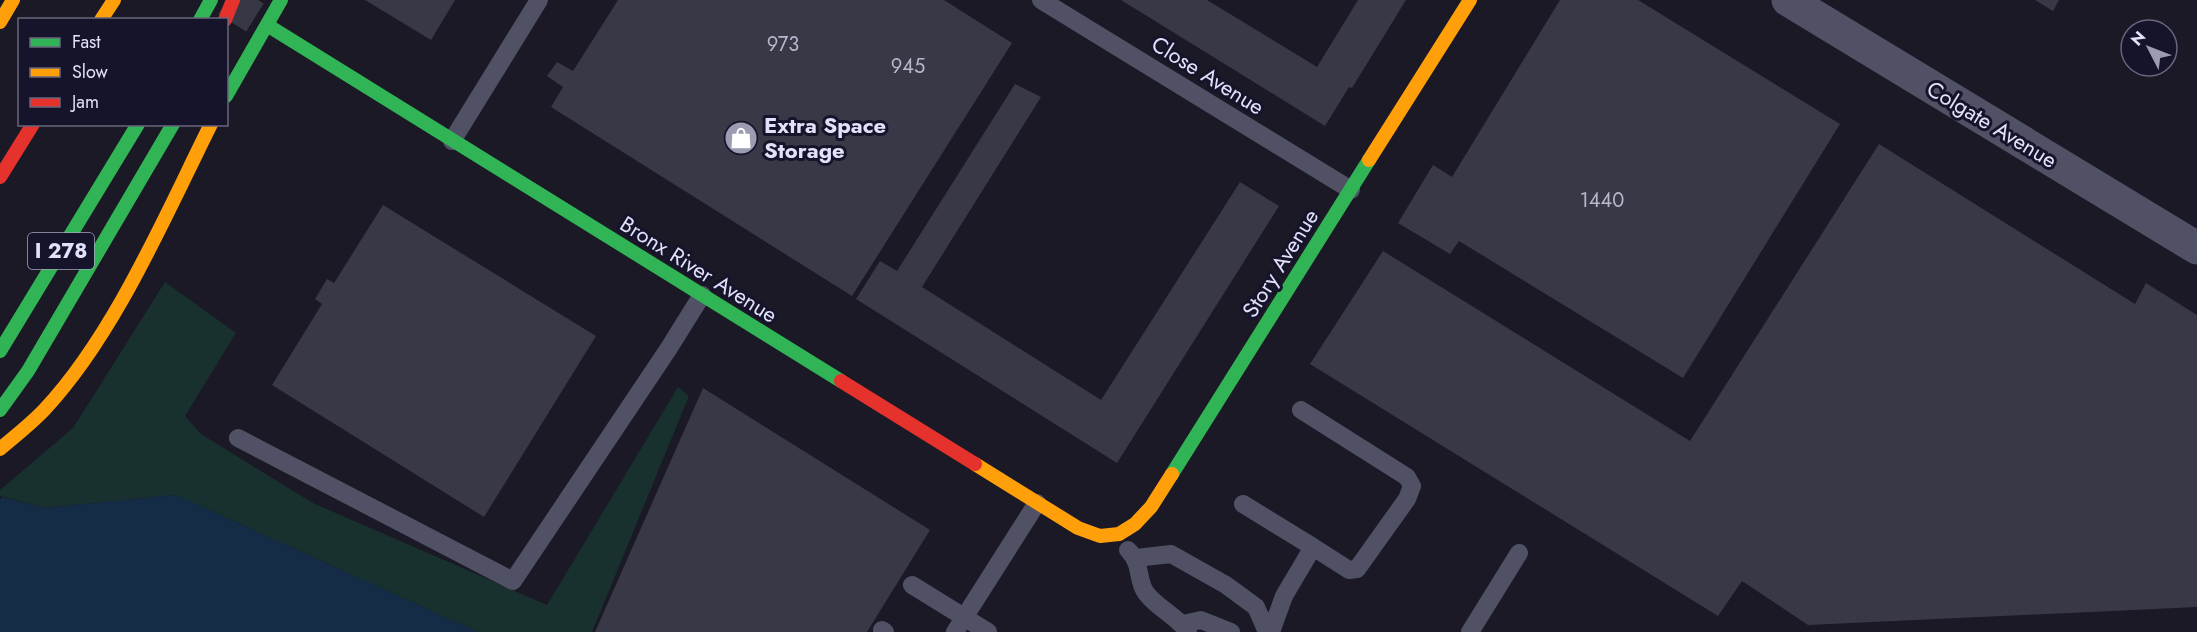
<svg xmlns="http://www.w3.org/2000/svg" width="2197" height="632" font-family="Jost,sans-serif">
  <style>
    .green { fill: #18302e }
    .water { fill: #152c46 }
    .building { fill: #393846 }
    .lines { fill: none; stroke-linecap: round; stroke-linejoin: round }
    .secondary-tunnel { stroke: #383745; stroke-width: 33; stroke-dasharray: 33 16; stroke-linecap: butt }
    .lane { stroke: #505165; stroke-width: 18 }
    .street { stroke: #505165; stroke-width: 33 }
    .fast { stroke: #30b455; stroke-width: 14 }
    .slow { stroke: #ff9f0a; stroke-width: 14 }
    .jam { stroke: #e5322d; stroke-width: 14 }
    .jam-bridge { stroke: #e5322d; stroke-width: 14 }
    .labels { text-anchor: middle; stroke-width: 6; stroke-linejoin: round; paint-order: stroke }
    .number-label { font-size: 20px; fill: #b7b7ce }
    .shield { fill: #16142a; stroke: #a4a4bd; stroke-width: 1.5 }
    .shield-label { font-size: 21px; font-weight: bold; fill: #e1e1fc }
    .street-label { font-size: 22px; fill: #e1e1fc; stroke: #16142a }
    .poi-label { font-size: 22px; font-weight: bold; fill: #e1e1fc; stroke: #16142a; text-anchor: start }
  </style>
  <rect width="100%" height="100%" fill="#1a1925"/>
  <path class="green" d="M165,282L236,333L185,416L201,434L313,503L547,605L678,387L689,396L592,632H478L176,495L45,508L0,496V490L73,428Z"/>
  <path class="water" d="M176,495L478,632H0V500L2,497L45,508Z"/>
  <path class="building" d="M365,0H455L431,40Z
    M618,0H944L1012,43L852,296L551,107L563,87L547,76L557,62L573,71Z
    M1121,0H1207L1317,67L1358,0H1406L1352,88L1349,87L1325,126Z
    M1560,0H1638L1840,124L1683,378L1459,241L1450,254L1398,223L1433,165L1452,177Z
    M2035,0H2059L2053,11Z
    M1015,84L1041,97L922,287L1101,400L1240,182L1279,206L1117,463L856,299L880,261L897,271Z
    M1879,144L2135,304L2146,283L2197,315V607L1808,625L1742,581L1718,616L1310,364L1383,251L1690,441Z
    M383,205L596,336L484,517L272,385L322,304L315,299L327,279L334,283Z
    M703,388L930,530L867,632H595Z"/>
  <g class="lines">
    <path class="secondary-tunnel" d="M227,0L267,25"/>
    <path class="lane" d="M1041,0L1351,190
      M452,141L539,0
      M238,438L513,581L669,348L702,295
      M1243,504L1313,547
      M1128,550C1143,565 1136,579 1146,593C1157,608 1177,616 1188,632
      M1136,558L1171,554L1226,585L1256,607L1267,632
      M912,585L988,632
      M1183,624L1201,620L1231,632
      M882,630L885,632
      M955,632L1037,503
      M1271,632L1284,596L1313,547L1349,570L1357,569L1407,499L1412,486L1407,477L1301,410
      M1470,632L1519,553"/>
    <path class="street" d="M1788,0L2197,248"/>
    <path class="fast" d="M200,20L211,0
      M267,25L841,381
      M226,96L281,0
      M0,351L138,124
      M0,410L28,371L173,124
      M1172,474L1369,160"/>
    <path class="slow" d="M101,20L114,0
      M0,22L13,0
      M1369,160L1470,0
      M0,449C15,436 31,424 45,409C115,334 165,216 211,124
      M975,464L1078,528L1100,536L1119,534L1135,524L1151,507L1172,474"/>
    <path class="jam" d="M0,177L33,124
      M841,381L975,464"/>
    <path class="jam-bridge" d="M225,20L233,0"/>
  </g>
  <defs>
    <symbol id="shop-disc" viewBox="-11 -11 22 22"><circle r="9.5" fill="#9b9bb1" stroke="#16142a"/><path d="M-5-2.5h2.3a2.7 3.5 0 0 1 5.4 0H5L5.5 6h-11ZM-1.5-2.5h3a1.5 2.3 0 0 0-3 0Z" fill="#fff"/></symbol>
  </defs>
  <g fill-rule="evenodd">
    <use href="#shop-disc" x="722" y="119" width="38" height="38"/>
  </g>
  <g class="labels">
    <g class="number-label">
      <text x="783" y="51">973</text>
      <text x="908" y="73">945</text>
      <text x="1602" y="207">1440</text>
    </g>
    <rect class="shield" x="28" y="233" width="66" height="36" rx="4.5"/>
    <g class="shield-label">
      <text x="61" y="258">I 278</text>
    </g>
    <g class="street-label">
      <text transform="translate(1208 75) rotate(32)" y="8">Close Avenue</text>
      <text transform="translate(1992 124) rotate(31)" y="8">Colgate Avenue</text>
      <text transform="translate(1280 263) rotate(-58)" y="8">Story Avenue</text>
      <text transform="translate(699 269) rotate(32)" y="8">Bronx River Avenue</text>
    </g>
    <g class="poi-label">
      <text x="764" y="133">Extra Space<tspan x="764" dy="25">Storage</tspan></text>
    </g>
  </g>
  <rect x="18" y="18" width="210" height="108" fill="#16142a" stroke="#67667e" stroke-width="1.5"/>
  <rect x="30" y="38" width="30" height="9" fill="#30b455" stroke="#67667e" stroke-width="1.5"/>
  <text x="72" y="48" font-size="18" fill="#e1e1fc">Fast</text>
  <rect x="30" y="68" width="30" height="9" fill="#ff9f0a" stroke="#67667e" stroke-width="1.5"/>
  <text x="72" y="78" font-size="18" fill="#e1e1fc">Slow</text>
  <rect x="30" y="98" width="30" height="9" fill="#e5322d" stroke="#67667e" stroke-width="1.5"/>
  <text x="72" y="108" font-size="18" fill="#e1e1fc">Jam</text>
  <g transform="translate(2149 48) rotate(312)"><circle r="28" fill="#16142a" stroke="#67667e" stroke-width="1.5"/>
  <path d="M0-4.5L10 22L0 15L-10 22Z" fill="#9b9bb1"/>
  <text y="-9" font-size="16" font-weight="bold" text-anchor="middle" fill="#e1e1fc">N</text>
  </g>
</svg>
